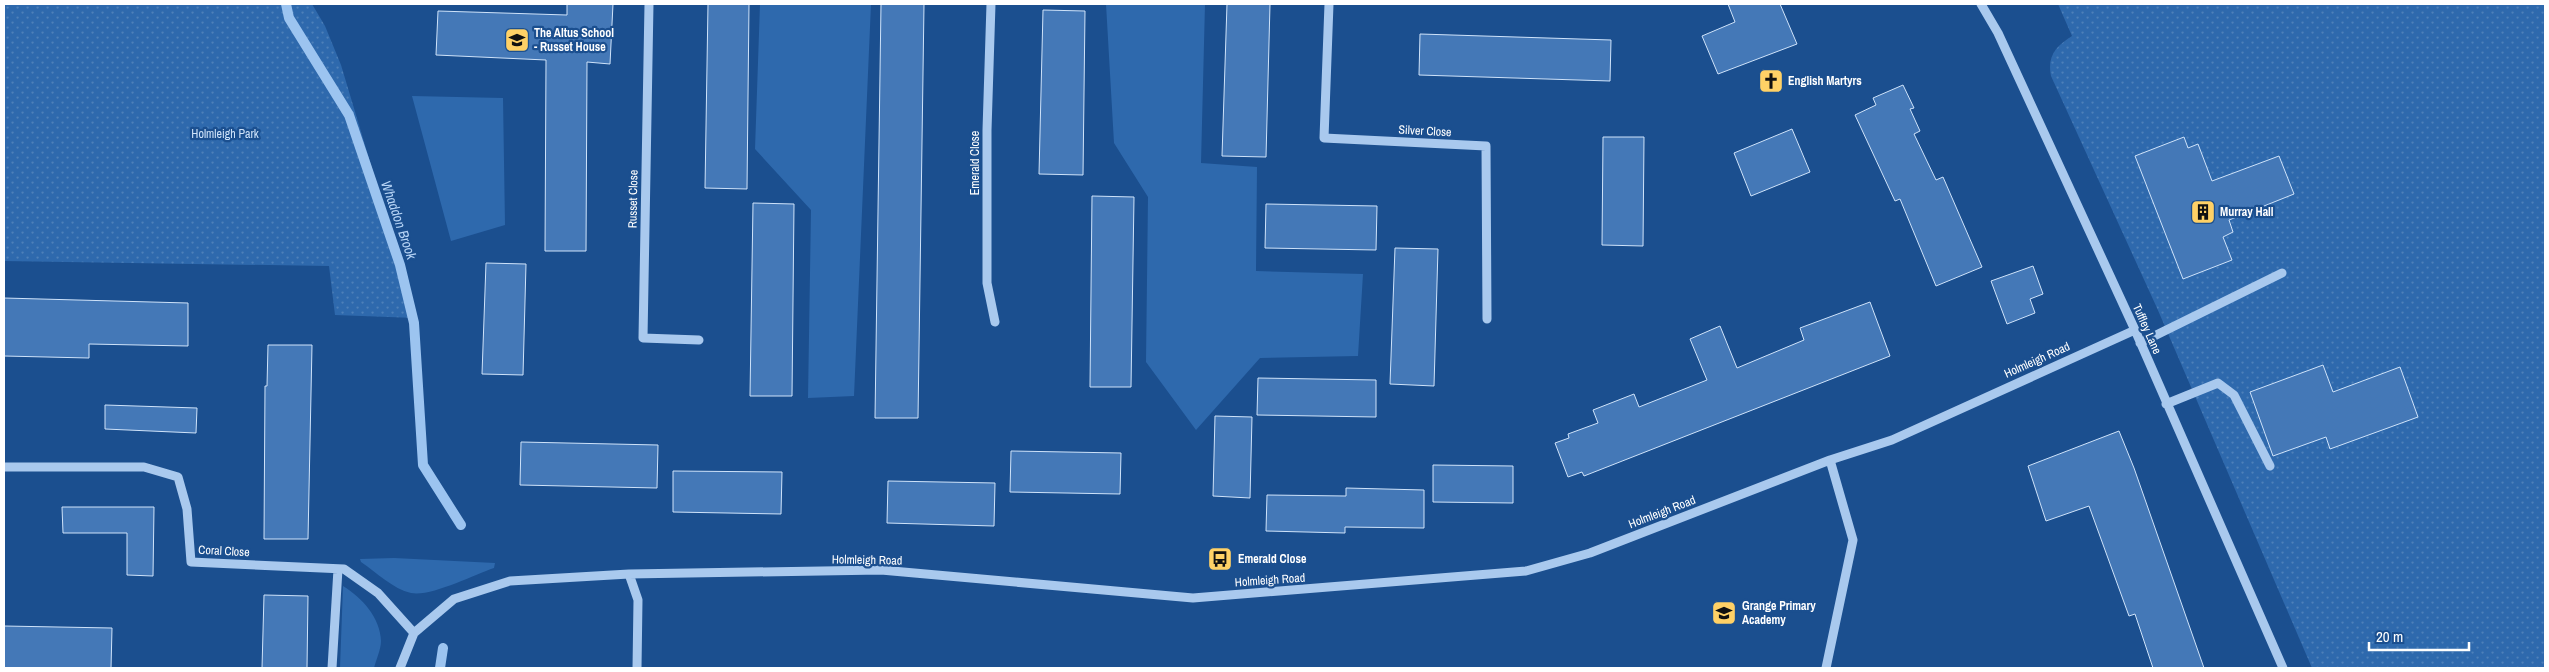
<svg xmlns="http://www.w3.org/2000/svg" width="2549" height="672" font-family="'Archivo Narrow',sans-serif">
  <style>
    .grass { fill: #2e69ad }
    .park { fill: url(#park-dots) }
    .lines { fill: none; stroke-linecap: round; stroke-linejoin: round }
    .stream { stroke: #9cc4f0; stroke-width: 10 }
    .building { fill: #4478b7; stroke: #cfe3fa }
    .minor { stroke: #a9c9ee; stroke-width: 9 }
    .labels { text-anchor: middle; stroke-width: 4.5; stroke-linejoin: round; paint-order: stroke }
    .poi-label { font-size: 12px; font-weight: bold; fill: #fff; stroke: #1b4f8f; text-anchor: start }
    .street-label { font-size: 12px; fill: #fff; stroke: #1b4f8f }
    .park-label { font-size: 12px; fill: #cfe3fa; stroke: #1b4f8f }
    .water-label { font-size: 14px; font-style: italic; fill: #b5d3f5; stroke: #1b4f8f }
  </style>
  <defs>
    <pattern id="park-dots" width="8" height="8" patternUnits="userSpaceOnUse" patternTransform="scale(1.25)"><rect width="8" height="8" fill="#2e69ad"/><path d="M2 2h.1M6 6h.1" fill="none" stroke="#4d80b9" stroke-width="1.8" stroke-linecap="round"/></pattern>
  </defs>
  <rect width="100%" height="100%" fill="#1b4f8f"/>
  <path class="grass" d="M760,4H871L854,396L808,398L811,210L755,149Z
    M1106,4H1205L1201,163L1257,167L1256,271L1363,274L1358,356L1260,358L1196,430L1146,362L1148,197L1114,143Z
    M412,96L503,98L505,225L451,241Z
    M394,558L495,563L494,568C473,575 431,597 411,593C393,589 376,572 361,562L360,559Z
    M343,586C362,598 380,617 381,641C381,649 376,660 374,668H340Z"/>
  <path class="park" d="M4,4H312L325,26L341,65L380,195L404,261L416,318L335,315L329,266L4,261Z
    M2058,4H2545V668H2312L2157,308L2051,76C2047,56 2056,46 2072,36Z"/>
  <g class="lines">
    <path class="stream" d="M286,4L289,18L349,115L400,265L414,323L423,465L461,525
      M440,668L443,648"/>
  </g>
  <path class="building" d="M567,4H613L610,64L587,62L586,251H545L546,60L436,55L438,11L567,15Z
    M708,4H749L747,189L705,188Z
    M881,4H924L918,418H875Z
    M1227,4H1270L1266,157L1222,156Z
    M1728,4H1780L1797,44L1718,74L1702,36L1735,22Z
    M1043,10L1085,11L1083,175L1039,174Z
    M1420,34L1611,40L1610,81L1419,75Z
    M1903,85L1914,108L1910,109L1920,131L1914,134L1936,180L1943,177L1982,267L1936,286L1900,199L1895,201L1855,115L1876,105L1873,98Z
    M1792,129L1810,172L1751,196L1734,153Z
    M1603,137H1644L1643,246L1602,245Z
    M2184,137L2188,148L2198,144L2212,181L2279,156L2294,194L2229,220L2233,232L2223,237L2232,260L2183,279L2135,156Z
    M1092,196L1134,197L1131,387H1090Z
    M753,203L794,204L792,396H750Z
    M1266,204L1377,206L1376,250L1265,248Z
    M1395,248L1438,249L1434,386L1390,384Z
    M486,263L526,264L523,375L482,374Z
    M2033,266L2043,294L2030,299L2035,313L2007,324L1991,281Z
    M4,298L188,303V346L89,344V358L4,356Z
    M1870,302L1890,356L1584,476L1582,472L1568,477L1555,443L1569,438L1568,434L1598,423L1593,410L1634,394L1639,407L1707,380L1690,339L1720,326L1737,368L1804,340L1800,328Z
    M268,345H312L308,539H264L265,386H267Z
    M2323,365L2333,392L2400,367L2418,417L2330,449L2326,437L2273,456L2250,392Z
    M1258,378L1376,380V417L1257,415Z
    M105,405L197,408L196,433L105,429Z
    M1215,416L1252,417L1250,498L1213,496Z
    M2119,431L2134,468L2204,668H2153L2135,614L2129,616L2089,506L2046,521L2028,466Z
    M521,442L658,445L657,488L520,485Z
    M1011,451L1121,453L1120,494L1010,492Z
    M1433,465L1513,466V503L1433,502Z
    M673,471L782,472L781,514L673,512Z
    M888,481L995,483L994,526L887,523Z
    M1346,488L1424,490V528L1345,527V533L1266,531L1267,495L1346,496Z
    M62,507H154L153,576L127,575V533H63Z
    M264,595L308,596L307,668H262Z
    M4,626L112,628L111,668H4Z"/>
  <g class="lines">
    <path class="minor" d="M649,4L643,338L699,340
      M991,4L987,130V283L995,322
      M1329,4L1324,138L1486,146L1487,319
      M1981,4L1998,33L2135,330L2283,668
      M2140,343L2282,273
      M2166,404L2218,383L2234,395L2270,466
      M4,467H144L178,477L187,509L191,562L344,569L378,593L414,633
      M629,574L638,600L637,668
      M332,668L338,569
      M400,668L414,633L454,599L510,581L629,574L881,570L1193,598L1526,571L1590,553L1830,460L1892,440L2135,330
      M1826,668L1853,540L1830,460"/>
  </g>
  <defs>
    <symbol id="school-square" viewBox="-11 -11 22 22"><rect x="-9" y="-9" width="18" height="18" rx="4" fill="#ffd166" stroke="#1b4f8f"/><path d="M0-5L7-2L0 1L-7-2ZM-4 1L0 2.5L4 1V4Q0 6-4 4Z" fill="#111"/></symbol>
    <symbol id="church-square" viewBox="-11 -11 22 22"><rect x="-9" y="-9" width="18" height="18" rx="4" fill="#ffd166" stroke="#1b4f8f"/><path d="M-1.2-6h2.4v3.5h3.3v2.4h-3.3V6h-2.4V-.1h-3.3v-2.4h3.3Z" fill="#111"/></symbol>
    <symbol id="building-square" viewBox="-11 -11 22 22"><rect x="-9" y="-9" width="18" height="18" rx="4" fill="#ffd166" stroke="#1b4f8f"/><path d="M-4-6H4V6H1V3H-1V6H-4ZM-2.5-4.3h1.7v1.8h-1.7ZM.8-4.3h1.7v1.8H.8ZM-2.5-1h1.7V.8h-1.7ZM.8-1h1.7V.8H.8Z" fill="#111"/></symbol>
    <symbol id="bus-square" viewBox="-11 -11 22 22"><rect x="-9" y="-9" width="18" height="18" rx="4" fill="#ffd166" stroke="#1b4f8f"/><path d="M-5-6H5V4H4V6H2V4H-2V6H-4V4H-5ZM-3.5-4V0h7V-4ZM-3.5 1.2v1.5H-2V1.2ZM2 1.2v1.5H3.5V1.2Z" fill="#111"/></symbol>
  </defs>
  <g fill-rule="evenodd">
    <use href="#school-square" x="503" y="26" width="28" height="28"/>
    <use href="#church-square" x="1757" y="67" width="28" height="28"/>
    <use href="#building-square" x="2189" y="198" width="28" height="28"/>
    <use href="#bus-square" x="1206" y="545" width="28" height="28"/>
    <use href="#school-square" x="1710" y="599" width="28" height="28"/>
  </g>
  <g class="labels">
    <g class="poi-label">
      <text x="534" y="37">The Altus School<tspan x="534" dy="14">- Russet House</tspan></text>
      <text x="1788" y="85">English Martyrs</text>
      <text x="2220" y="216">Murray Hall</text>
      <text x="1238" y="563">Emerald Close</text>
      <text x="1742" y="610">Grange Primary<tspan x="1742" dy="14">Academy</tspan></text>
    </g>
    <g class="street-label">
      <text transform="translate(1425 131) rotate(3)" y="4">Silver Close</text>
      <text transform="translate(975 163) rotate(-90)" y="4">Emerald Close</text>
      <text transform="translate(633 199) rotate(-89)" y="4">Russet Close</text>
      <text transform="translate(2147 329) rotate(66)" y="4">Tuffley Lane</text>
      <text transform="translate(2037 360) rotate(-24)" y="4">Holmleigh Road</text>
      <text transform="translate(1662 512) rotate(-21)" y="4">Holmleigh Road</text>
      <text transform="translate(224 551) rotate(3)" y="4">Coral Close</text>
      <text transform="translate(867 560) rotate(1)" y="4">Holmleigh Road</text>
      <text transform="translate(1270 580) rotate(-4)" y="4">Holmleigh Road</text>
    </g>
    <g class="park-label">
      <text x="225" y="138">Holmleigh Park</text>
    </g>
    <g class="water-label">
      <text transform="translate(399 220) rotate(71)" y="5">Whaddon Brook</text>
    </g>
  </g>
  <rect width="2549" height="672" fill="none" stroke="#ffffff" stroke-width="10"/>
  <path d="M2369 642v8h100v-8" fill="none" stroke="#ffffff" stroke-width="2.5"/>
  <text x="2376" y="642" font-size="15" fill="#ffffff" stroke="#1b4f8f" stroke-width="4" paint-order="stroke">20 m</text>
</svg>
